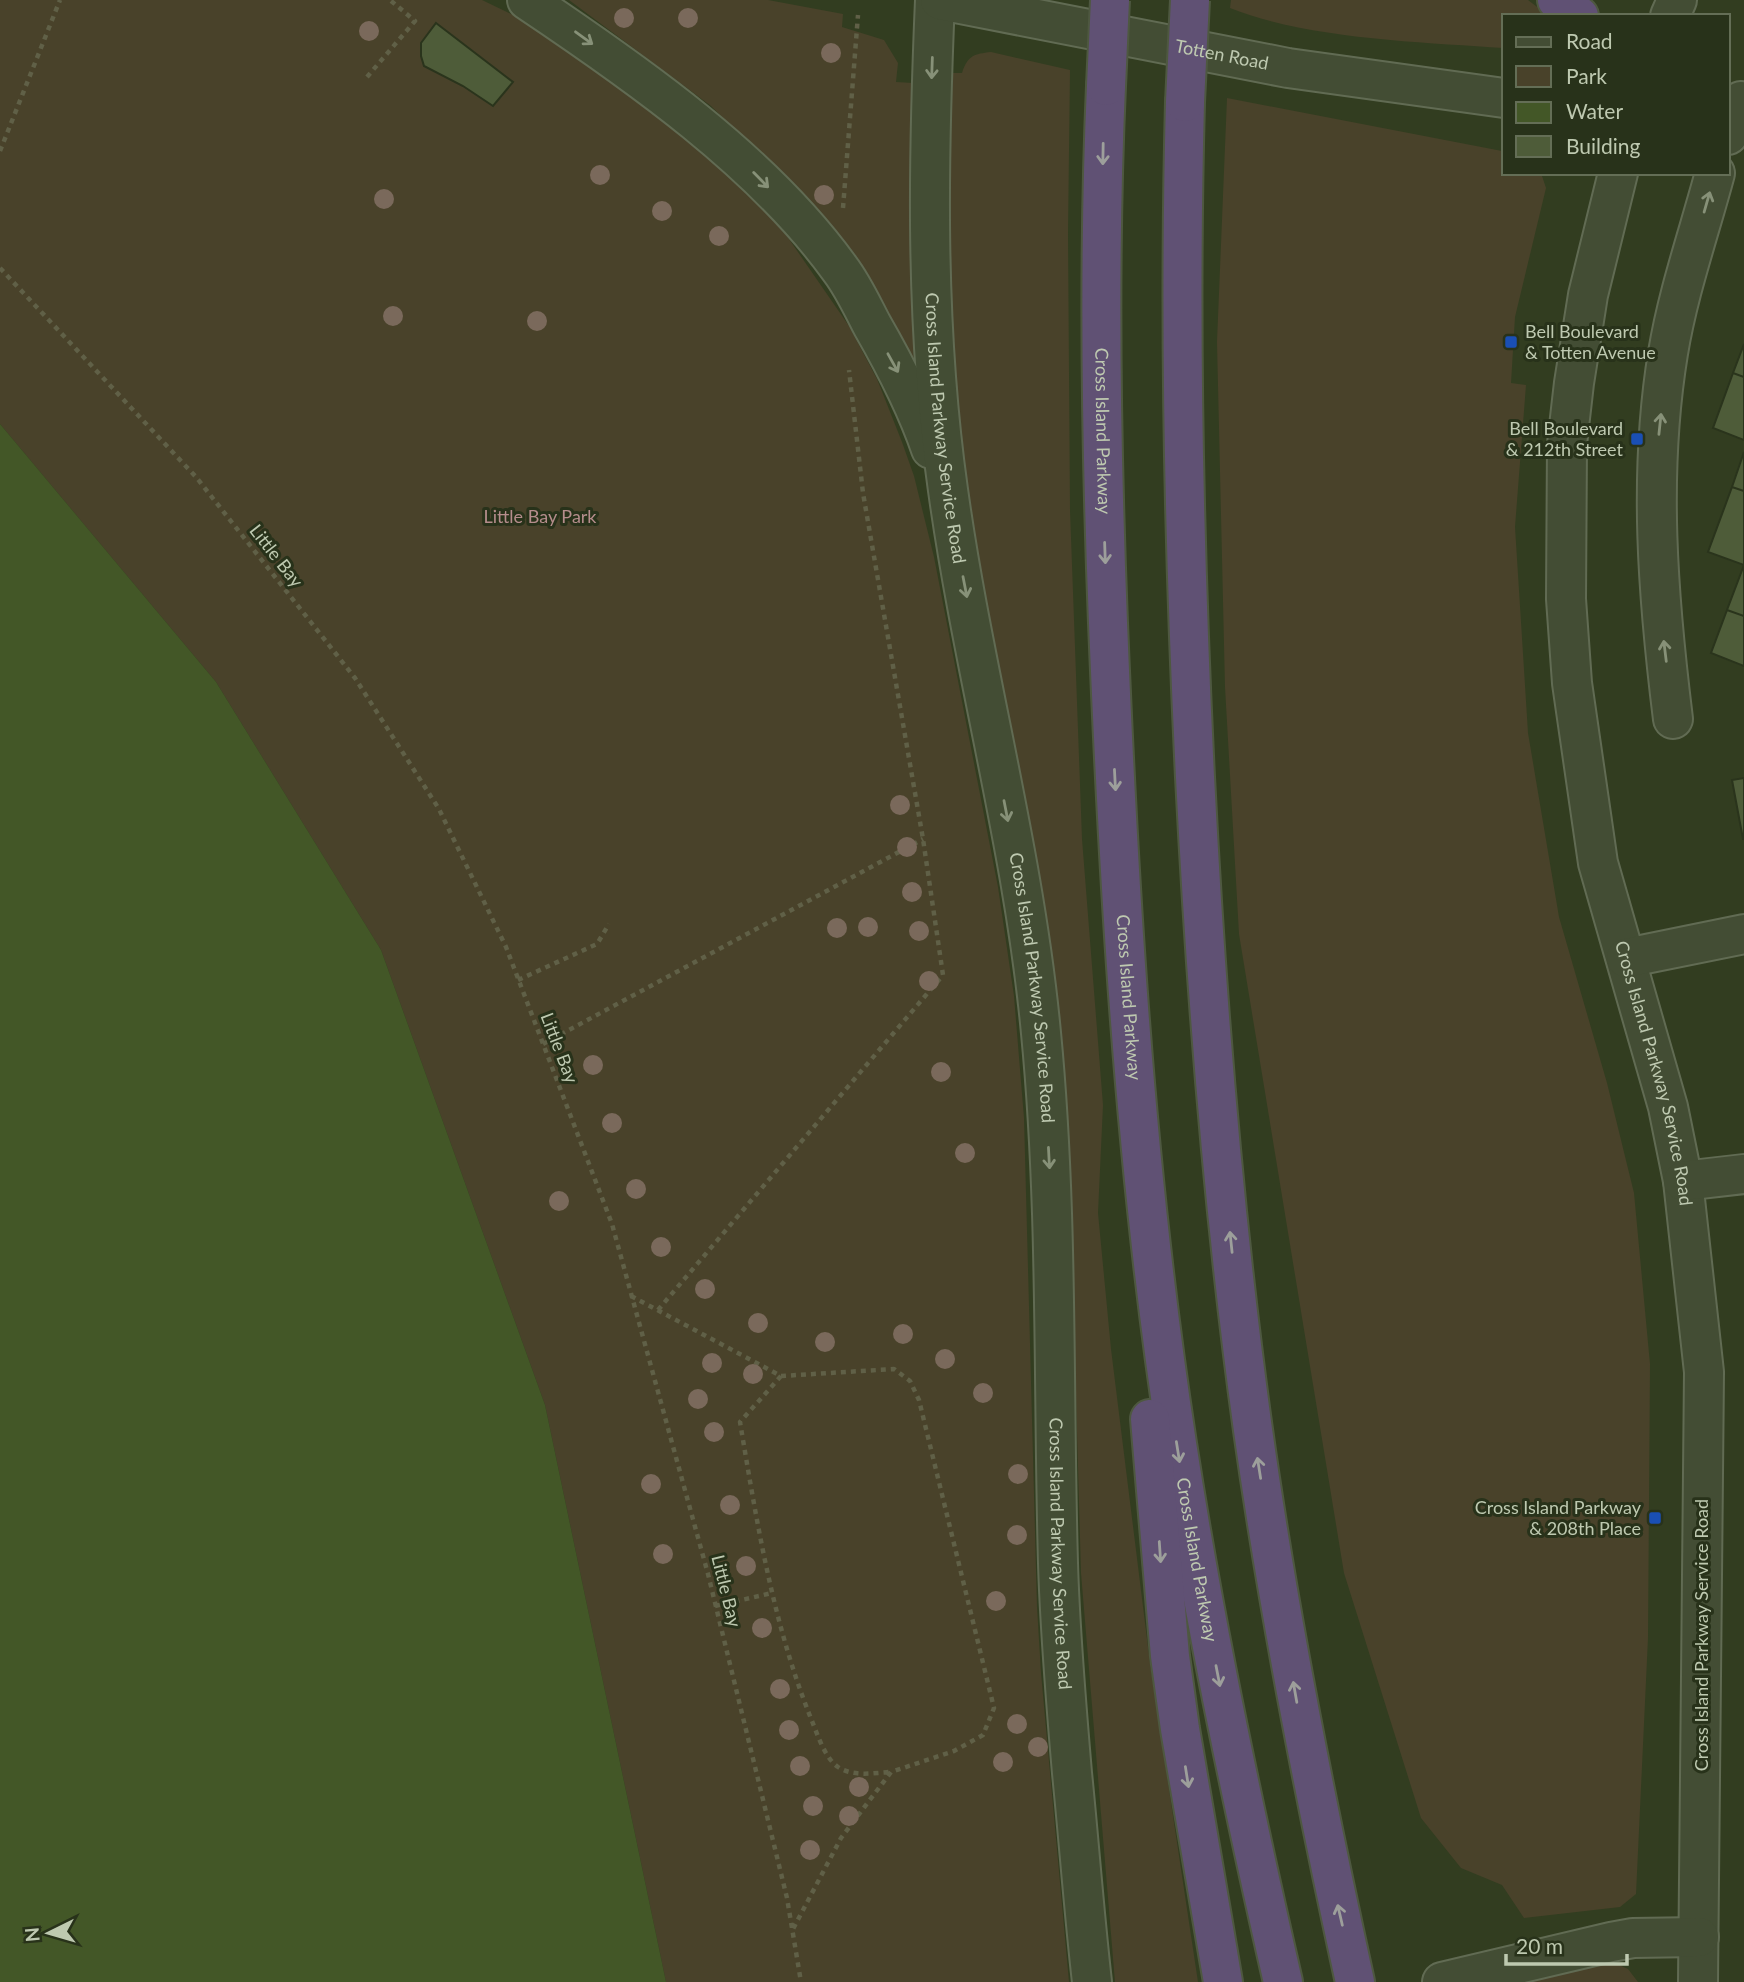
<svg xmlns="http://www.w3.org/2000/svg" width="1744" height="1982" font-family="Lato,sans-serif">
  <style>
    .green { fill: #49422a }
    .water { fill: #435727 }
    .building { fill: #4e5c39; stroke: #2a341c; stroke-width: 2 }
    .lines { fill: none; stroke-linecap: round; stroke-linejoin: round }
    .minor-casing { stroke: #616b53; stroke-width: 42 }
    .highway-casing { stroke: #4e5840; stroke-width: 42 }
    .path { stroke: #606047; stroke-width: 4.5; stroke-dasharray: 5 5; stroke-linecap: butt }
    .minor { stroke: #434d34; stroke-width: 38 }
    .highway { stroke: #605174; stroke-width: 38 }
    .highway-bridge-casing { stroke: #4e5840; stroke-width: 42; stroke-linecap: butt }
    .highway-bridge { stroke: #605174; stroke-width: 38 }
    .tree { fill: #7a695b }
    .oneway { stroke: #879178 }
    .oneway2 { stroke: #9d9f9b }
    .transit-dot { fill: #1a4fb4; stroke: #28321a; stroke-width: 2.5 }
    .labels { text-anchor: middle; stroke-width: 6; stroke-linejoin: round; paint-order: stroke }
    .street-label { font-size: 18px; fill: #bec9b0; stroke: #28321a }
    .poi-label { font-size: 18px; fill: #bec9b0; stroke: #28321a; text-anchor: end }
    .park-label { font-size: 18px; fill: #b58d8c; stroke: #28321a }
  </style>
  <rect width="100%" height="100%" fill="#323d20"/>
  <path class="green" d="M0,0H482L528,22L679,126L771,213L849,326L877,379L902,442L914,476L934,557L998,887L1014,996L1024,1118L1037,1607L1041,1673L1069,1982H666L545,1405L381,950L216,682L0,424Z
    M569,0H768L843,14L842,27L884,40L898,63L896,82L913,83L910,204L914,366L884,309L827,221L711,106Z
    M1231,0H1528L1549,16H1504V48C1420,42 1308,39 1230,8Z
    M991,52L1070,70L1068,233L1070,510L1082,839L1103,1105L1098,1213L1111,1349L1150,1663L1198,1982H1115L1081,1573L1072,1254L1057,1002L1031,834L973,531L952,391L945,224L949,73H962C968,55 974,54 991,52Z
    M1227,98L1502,151L1504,152V173H1541L1546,188L1515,317L1511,383L1526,385L1515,527L1528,733L1559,917L1607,1083L1634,1193L1650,1364L1648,1638L1636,1894L1620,1907L1524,1918L1502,1885L1461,1868L1421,1818L1344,1573L1239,934L1225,687L1217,342Z
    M1610,1961L1628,1969L1638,1982H1508Z"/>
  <path class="water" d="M0,424L216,682L381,950L545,1405L666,1982H0Z"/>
  <path class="building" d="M436,23L513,82L493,106L463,86L424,66L421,56V43Z
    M1744,344V377L1733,373Z
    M1733,373L1744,377V440L1713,428Z
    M1744,452V491L1732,487Z
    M1732,487L1744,491V565L1708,552Z
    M1744,565V616L1727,610Z
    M1727,610L1744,616V666L1711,653Z
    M1744,778V839H1743L1732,780Z"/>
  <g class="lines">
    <defs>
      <g id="minor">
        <path d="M527,0C636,73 763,162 840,269C853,286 862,306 872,325C895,365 916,405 931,449"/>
        <path id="s1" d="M935,0C928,163 925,327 948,490C973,671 1024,850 1041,1033C1058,1208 1053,1386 1058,1563C1060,1633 1066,1703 1072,1773C1079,1842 1084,1912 1092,1982"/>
        <path id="s2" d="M940,0L1288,68L1504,98"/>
        <path d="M1670,16L1677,0"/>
        <path d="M1728,135L1741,101"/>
        <path id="s3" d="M1618,173L1588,295L1574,383L1567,444L1566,599L1572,683L1598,863L1668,1107L1683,1181L1704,1372L1698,1982"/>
        <path d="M1673,719C1658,598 1648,475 1668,353C1678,292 1699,233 1715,173"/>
        <path d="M1626,958L1744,934"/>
        <path d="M1683,1181L1744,1174"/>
        <path d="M1442,1982L1611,1942L1633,1938L1699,1937"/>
      </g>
      <g id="highway">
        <path d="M1557,0L1579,16"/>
        <path id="s4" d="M1106,86C1098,265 1101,444 1108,623C1118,870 1132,1115 1165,1360C1193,1569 1236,1776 1283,1982"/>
        <path d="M1185,102C1179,327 1184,552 1195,777C1206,995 1223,1214 1253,1430C1279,1616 1315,1799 1355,1982"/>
        <path d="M1150,1419L1170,1656L1180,1729L1223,1982"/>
      </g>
    </defs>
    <use href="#minor" class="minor-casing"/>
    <use href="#highway" class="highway-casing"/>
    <path class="path" d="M367,77L415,21L390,0
      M0,151L60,0
      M843,208L858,15
      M0,268L196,477L355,678L439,809L506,947L612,1224L708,1574L787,1898L801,1982
      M518,980L597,944L609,924
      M543,1044L923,839
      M631,1296L781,1376L894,1369L910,1381L919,1400L994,1708L983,1735L954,1751L891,1772L841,1838L793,1929
      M658,1310L943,975L923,839L863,493L849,370
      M781,1376L740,1422C757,1523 773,1625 812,1721C818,1736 825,1758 838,1767C853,1777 873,1773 890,1772
      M715,1606L772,1593"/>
    <use href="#minor" class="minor"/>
    <use href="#highway" class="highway"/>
    <defs>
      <path id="highway-bridge" d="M1106,86L1110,0
        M1185,102L1190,0"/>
    </defs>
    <use href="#highway-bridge" class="highway-bridge-casing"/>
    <use href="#highway-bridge" class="highway-bridge"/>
  </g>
  <g class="tree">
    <circle cx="624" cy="18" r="10"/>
    <circle cx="688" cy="18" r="10"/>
    <circle cx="369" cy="31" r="10"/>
    <circle cx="831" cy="53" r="10"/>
    <circle cx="600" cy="175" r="10"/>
    <circle cx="824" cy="195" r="10"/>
    <circle cx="384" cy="199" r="10"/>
    <circle cx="662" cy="211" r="10"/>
    <circle cx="719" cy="236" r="10"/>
    <circle cx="393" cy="316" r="10"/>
    <circle cx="537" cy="321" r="10"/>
    <circle cx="900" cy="805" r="10"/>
    <circle cx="907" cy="847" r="10"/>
    <circle cx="912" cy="892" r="10"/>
    <circle cx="868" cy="927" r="10"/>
    <circle cx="837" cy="928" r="10"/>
    <circle cx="919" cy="931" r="10"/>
    <circle cx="929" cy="981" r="10"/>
    <circle cx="593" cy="1065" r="10"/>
    <circle cx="941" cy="1072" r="10"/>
    <circle cx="612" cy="1123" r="10"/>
    <circle cx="965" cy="1153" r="10"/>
    <circle cx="636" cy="1189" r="10"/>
    <circle cx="559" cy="1201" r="10"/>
    <circle cx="661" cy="1247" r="10"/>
    <circle cx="705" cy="1289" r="10"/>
    <circle cx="758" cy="1323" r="10"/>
    <circle cx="903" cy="1334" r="10"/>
    <circle cx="825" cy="1342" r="10"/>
    <circle cx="945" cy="1359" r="10"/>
    <circle cx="712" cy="1363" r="10"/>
    <circle cx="753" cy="1374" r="10"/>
    <circle cx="983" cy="1393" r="10"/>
    <circle cx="698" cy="1399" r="10"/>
    <circle cx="714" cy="1432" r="10"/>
    <circle cx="1018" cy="1474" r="10"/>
    <circle cx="651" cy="1484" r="10"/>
    <circle cx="730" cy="1505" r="10"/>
    <circle cx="1017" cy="1535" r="10"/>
    <circle cx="663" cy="1554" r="10"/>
    <circle cx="746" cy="1566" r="10"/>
    <circle cx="996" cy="1601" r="10"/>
    <circle cx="762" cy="1628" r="10"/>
    <circle cx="780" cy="1689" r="10"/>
    <circle cx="1017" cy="1724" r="10"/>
    <circle cx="789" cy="1730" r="10"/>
    <circle cx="1038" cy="1747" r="10"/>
    <circle cx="1003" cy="1762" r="10"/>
    <circle cx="800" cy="1766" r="10"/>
    <circle cx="859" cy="1787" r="10"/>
    <circle cx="813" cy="1806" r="10"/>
    <circle cx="849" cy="1816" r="10"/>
    <circle cx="810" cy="1850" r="10"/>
  </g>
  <defs><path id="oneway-shaft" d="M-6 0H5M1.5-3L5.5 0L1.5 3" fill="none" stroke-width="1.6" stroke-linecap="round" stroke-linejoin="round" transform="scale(1.75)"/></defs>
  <g class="oneway">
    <use href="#oneway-shaft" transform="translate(584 38) rotate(36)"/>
    <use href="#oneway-shaft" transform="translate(932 68) rotate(92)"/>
    <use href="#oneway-shaft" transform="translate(761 180) rotate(46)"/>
    <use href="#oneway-shaft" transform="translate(1707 202) rotate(-74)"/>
    <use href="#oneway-shaft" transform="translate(893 363) rotate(61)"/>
    <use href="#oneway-shaft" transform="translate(1660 424) rotate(-84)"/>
    <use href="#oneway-shaft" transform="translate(965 587) rotate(79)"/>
    <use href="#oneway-shaft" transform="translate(1665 651) rotate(-97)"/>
    <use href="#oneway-shaft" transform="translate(1006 811) rotate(79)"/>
    <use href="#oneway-shaft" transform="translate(1049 1158) rotate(87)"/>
  </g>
  <g class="oneway2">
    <use href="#oneway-shaft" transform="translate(1103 154) rotate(91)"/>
    <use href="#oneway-shaft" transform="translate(1105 553) rotate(88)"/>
    <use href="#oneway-shaft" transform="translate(1115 780) rotate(87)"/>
    <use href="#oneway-shaft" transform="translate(1231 1242) rotate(-96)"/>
    <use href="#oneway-shaft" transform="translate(1178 1452) rotate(81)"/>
    <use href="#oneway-shaft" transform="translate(1259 1468) rotate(-99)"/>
    <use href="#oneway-shaft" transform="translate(1160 1552) rotate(86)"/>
    <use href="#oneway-shaft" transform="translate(1218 1676) rotate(79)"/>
    <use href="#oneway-shaft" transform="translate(1295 1692) rotate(-100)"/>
    <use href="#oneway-shaft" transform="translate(1187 1777) rotate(81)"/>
    <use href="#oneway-shaft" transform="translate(1340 1915) rotate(-103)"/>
  </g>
  <g class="transit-dot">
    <rect x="1504" y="335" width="14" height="14" rx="3.5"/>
    <rect x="1630" y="432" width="14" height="14" rx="3.5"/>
    <rect x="1648" y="1511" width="14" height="14" rx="3.5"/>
  </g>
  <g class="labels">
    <g class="street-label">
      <text dy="6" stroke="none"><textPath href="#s2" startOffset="287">Totten Road</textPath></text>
      <text dy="6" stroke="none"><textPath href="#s1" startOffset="429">Cross Island Parkway Service Road</textPath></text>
      <text dy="6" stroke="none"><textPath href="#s4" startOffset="345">Cross Island Parkway</textPath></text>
      <text transform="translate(276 556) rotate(52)" y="6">Little Bay</text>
      <text dy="6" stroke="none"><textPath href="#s1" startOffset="996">Cross Island Parkway Service Road</textPath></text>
      <text dy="6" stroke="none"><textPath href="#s4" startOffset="912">Cross Island Parkway</textPath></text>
      <text transform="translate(559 1048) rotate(69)" y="6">Little Bay</text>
      <text dy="6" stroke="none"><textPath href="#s3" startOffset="915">Cross Island Parkway Service Road</textPath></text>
      <text dy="6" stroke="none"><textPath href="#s1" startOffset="1563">Cross Island Parkway Service Road</textPath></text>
      <text dy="6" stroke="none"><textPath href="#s4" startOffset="1479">Cross Island Parkway</textPath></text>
      <text transform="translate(726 1591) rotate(76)" y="6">Little Bay</text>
      <text transform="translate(1702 1635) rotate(-90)" y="6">Cross Island Parkway Service Road</text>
    </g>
    <g class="poi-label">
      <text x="1525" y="338" text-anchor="start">Bell Boulevard<tspan x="1525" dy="21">&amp; Totten Avenue</tspan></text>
      <text x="1623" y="435">Bell Boulevard<tspan x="1623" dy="21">&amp; 212th Street</tspan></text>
      <text x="1641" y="1514">Cross Island Parkway<tspan x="1641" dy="21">&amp; 208th Place</tspan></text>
    </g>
    <g class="park-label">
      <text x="540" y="523">Little Bay Park</text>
    </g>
  </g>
  <rect x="1502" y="14" width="228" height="161" fill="#28321a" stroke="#646e56" stroke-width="2"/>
  <rect x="1516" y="37" width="35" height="10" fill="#434d34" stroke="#646e56" stroke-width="2"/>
  <text x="1566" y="49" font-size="21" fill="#bec9b0">Road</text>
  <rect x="1516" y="66" width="35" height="21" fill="#49422a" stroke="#646e56" stroke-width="2"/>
  <text x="1566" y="84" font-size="21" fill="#bec9b0">Park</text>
  <rect x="1516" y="102" width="35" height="21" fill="#435727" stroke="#646e56" stroke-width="2"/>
  <text x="1566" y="119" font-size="21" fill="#bec9b0">Water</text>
  <rect x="1516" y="136" width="35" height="21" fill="#4e5c39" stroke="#646e56" stroke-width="2"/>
  <text x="1566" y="154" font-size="21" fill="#bec9b0">Building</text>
  <g transform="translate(49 1933) rotate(265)" stroke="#28321a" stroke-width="5" paint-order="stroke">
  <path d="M0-5L12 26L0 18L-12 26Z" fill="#bec9b0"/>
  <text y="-10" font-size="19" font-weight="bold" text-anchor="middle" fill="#bec9b0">N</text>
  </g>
  <path d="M1506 1954v10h121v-10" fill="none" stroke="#bec9b0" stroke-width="3.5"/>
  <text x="1516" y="1954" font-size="21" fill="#bec9b0" stroke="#28321a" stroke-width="5" paint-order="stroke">20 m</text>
</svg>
